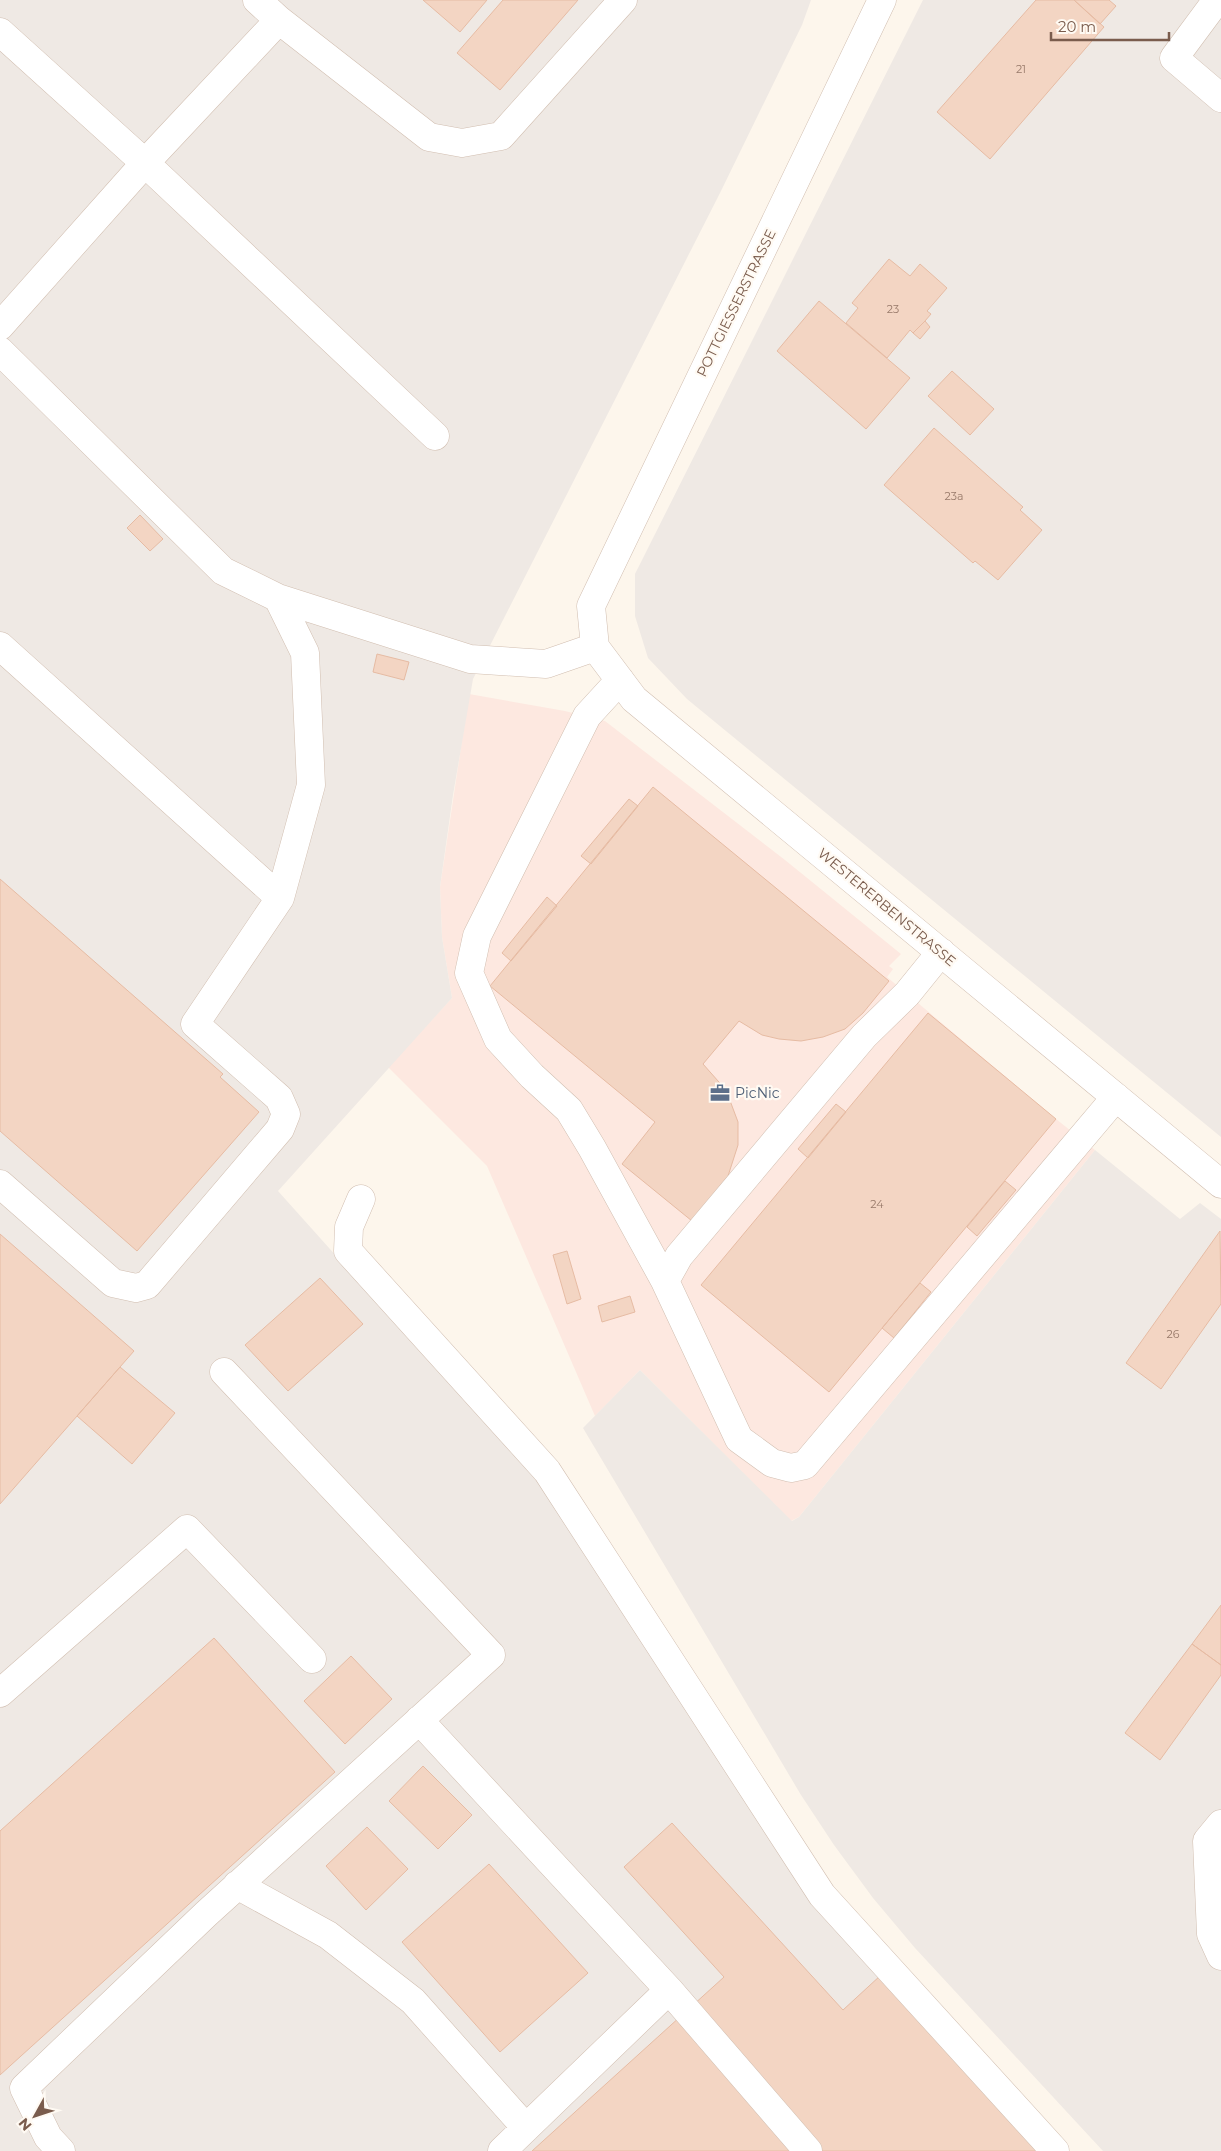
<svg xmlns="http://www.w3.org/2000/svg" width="1221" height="2151" font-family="Montserrat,sans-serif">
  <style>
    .commercial { fill: #fde8e0 }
    .industrial { fill: #efe9e4 }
    .building { fill: #f3d5c3; stroke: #e6bba3 }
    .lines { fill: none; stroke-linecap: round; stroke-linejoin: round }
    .minor-casing { stroke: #d1beb0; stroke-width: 29 }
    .minor { stroke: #fff; stroke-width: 28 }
    .labels { text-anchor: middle; stroke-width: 4.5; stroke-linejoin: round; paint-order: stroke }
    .number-label { font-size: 11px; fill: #987a6a }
    .street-label { font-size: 14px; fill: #7a5c4d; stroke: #fffaf3 }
    .service-label { font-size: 14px; fill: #4e5e75; stroke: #fffaf3; text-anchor: start }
  </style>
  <rect width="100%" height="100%" fill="#fdf6ec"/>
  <path class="commercial" d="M469,694L565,711L605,721L785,860L901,954L889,966L893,969L887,977L1056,1119L1095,1150L799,1517L791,1521L640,1370L595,1416L487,1166L388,1067L452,998L442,937L440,887Z"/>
  <path class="industrial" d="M0,0H811L802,25L720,193L473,679L453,795L440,887L442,937L452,998L278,1191L536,1479L818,1908L1041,2151H0Z
    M923,0H1221V1137L687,699L648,658L635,616V574Z
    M1095,1150L1180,1219L1200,1203L1221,1219V2151H1103L915,1948L873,1898L834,1845L801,1795L583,1428L640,1370L792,1521L799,1517Z"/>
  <path class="building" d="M423,0H487L460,32Z
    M503,0H578L500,90L457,53Z
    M1036,0H1074L1104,27L990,159L937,112Z
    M1074,0H1109L1116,6L1100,24Z
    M889,259L910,276L920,264L947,288L927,311L931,314L925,321L913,333L910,330L887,358L846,323L858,308L852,303Z
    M819,301L910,378L866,429L777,351Z
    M925,321L930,327L920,339L913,333Z
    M952,371L994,409L970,435L928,396Z
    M934,428L1023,507L1020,510L1042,530L998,580L975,561L973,563L884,485Z
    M140,515L163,539L150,551L127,528Z
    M377,654L409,662L404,680L373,672Z
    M653,787L889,981L863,1013L845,1029L823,1037L801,1041L779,1039L762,1035L739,1021L703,1064L726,1090L738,1122V1145L728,1176L692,1221L622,1164L655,1122L490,986Z
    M629,799L638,806L591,864L581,856Z
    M0,879L223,1074L220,1077L259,1112L137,1251L0,1131Z
    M547,897L557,906L511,961L502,953Z
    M928,1013L1056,1119L829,1392L701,1285Z
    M836,1104L846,1112L808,1158L798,1149Z
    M1005,1181L1016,1190L977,1236L967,1227Z
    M1220,1231L1221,1304L1161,1389L1126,1363Z
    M0,1234L134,1351L0,1504Z
    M567,1251L581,1299L567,1304L553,1255Z
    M320,1278L363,1324L288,1391L245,1345Z
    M920,1283L931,1292L894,1338L882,1328Z
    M630,1296L635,1312L602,1322L598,1306Z
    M120,1367L175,1413L132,1464L77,1416Z
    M1221,1605V1665L1192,1644Z
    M214,1638L335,1772L0,2075V1831Z
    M1192,1644L1221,1665V1675L1160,1760L1125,1733Z
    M351,1656L392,1699L345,1744L304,1701Z
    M423,1766L472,1815L438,1849L389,1801Z
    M672,1823L843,2010L881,1975L1041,2151H532L724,1977L624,1867Z
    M367,1827L408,1869L366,1910L326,1866Z
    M489,1864L588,1973L500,2052L402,1942Z"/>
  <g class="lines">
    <defs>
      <path id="minor" d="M882,0L591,606L595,647L634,699L1221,1184
        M1217,0L1174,58L1221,98
        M279,20L429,137L462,143L501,136L623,0
        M0,32L145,163L435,436
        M0,326L145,163L279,20L257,0
        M0,351L223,571L278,598L470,659L546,664L595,647
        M0,646L280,898L311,785L305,653L278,598
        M620,680L587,716L477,936L469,973L498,1039L532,1076L569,1110L592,1148L665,1281
        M941,952L907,994L864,1036L679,1256L665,1281L739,1439L772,1463L791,1468L805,1465L1116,1097
        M0,1184L113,1283L136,1288L147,1285L280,1129L286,1114L279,1098L195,1024L280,898
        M361,1199L349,1227L348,1251L547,1471L822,1895L1055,2151
        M0,1693L187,1529L312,1659
        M419,1720L669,1990L502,2151
        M1221,1824L1207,1841L1211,1934L1221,1956
        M237,1885L328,1935L413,2001L526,2128
        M669,1990L808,2151
        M61,2151L48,2137L24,2088L206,1914L491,1655L224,1372"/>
    </defs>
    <use href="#minor" class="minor-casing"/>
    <use href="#minor" class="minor"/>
  </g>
  <defs>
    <symbol id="office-bare" viewBox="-9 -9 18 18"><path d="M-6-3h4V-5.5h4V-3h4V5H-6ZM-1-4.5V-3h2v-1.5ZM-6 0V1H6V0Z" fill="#5c6f8a" stroke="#fffaf3" stroke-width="2.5" paint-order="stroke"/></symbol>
  </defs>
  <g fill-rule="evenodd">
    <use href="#office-bare" x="706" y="1079" width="28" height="28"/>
  </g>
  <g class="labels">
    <g class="number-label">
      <text x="1021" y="73">21</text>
      <text x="893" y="313">23</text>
      <text x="954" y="500">23a</text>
      <text x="877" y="1208">24</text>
      <text x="1173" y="1338">26</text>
    </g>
    <g class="street-label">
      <text transform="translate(736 303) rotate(-64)" y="5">POTTGIESSERSTRASSE</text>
      <text transform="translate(887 907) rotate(40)" y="5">WESTERERBENSTRASSE</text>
    </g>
    <g class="service-label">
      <text x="735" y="1098">PicNic</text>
    </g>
  </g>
  <g transform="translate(35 2116) rotate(230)" stroke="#fffaf3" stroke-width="4" paint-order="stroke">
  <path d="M0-4L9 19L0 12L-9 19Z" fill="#7a5c4d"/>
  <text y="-8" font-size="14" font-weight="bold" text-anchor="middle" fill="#7a5c4d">N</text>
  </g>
  <path d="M1051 32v8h118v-8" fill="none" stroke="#7a5c4d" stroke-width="2.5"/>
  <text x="1058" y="32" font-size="15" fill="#7a5c4d" stroke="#fffaf3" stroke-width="4" paint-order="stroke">20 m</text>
</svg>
